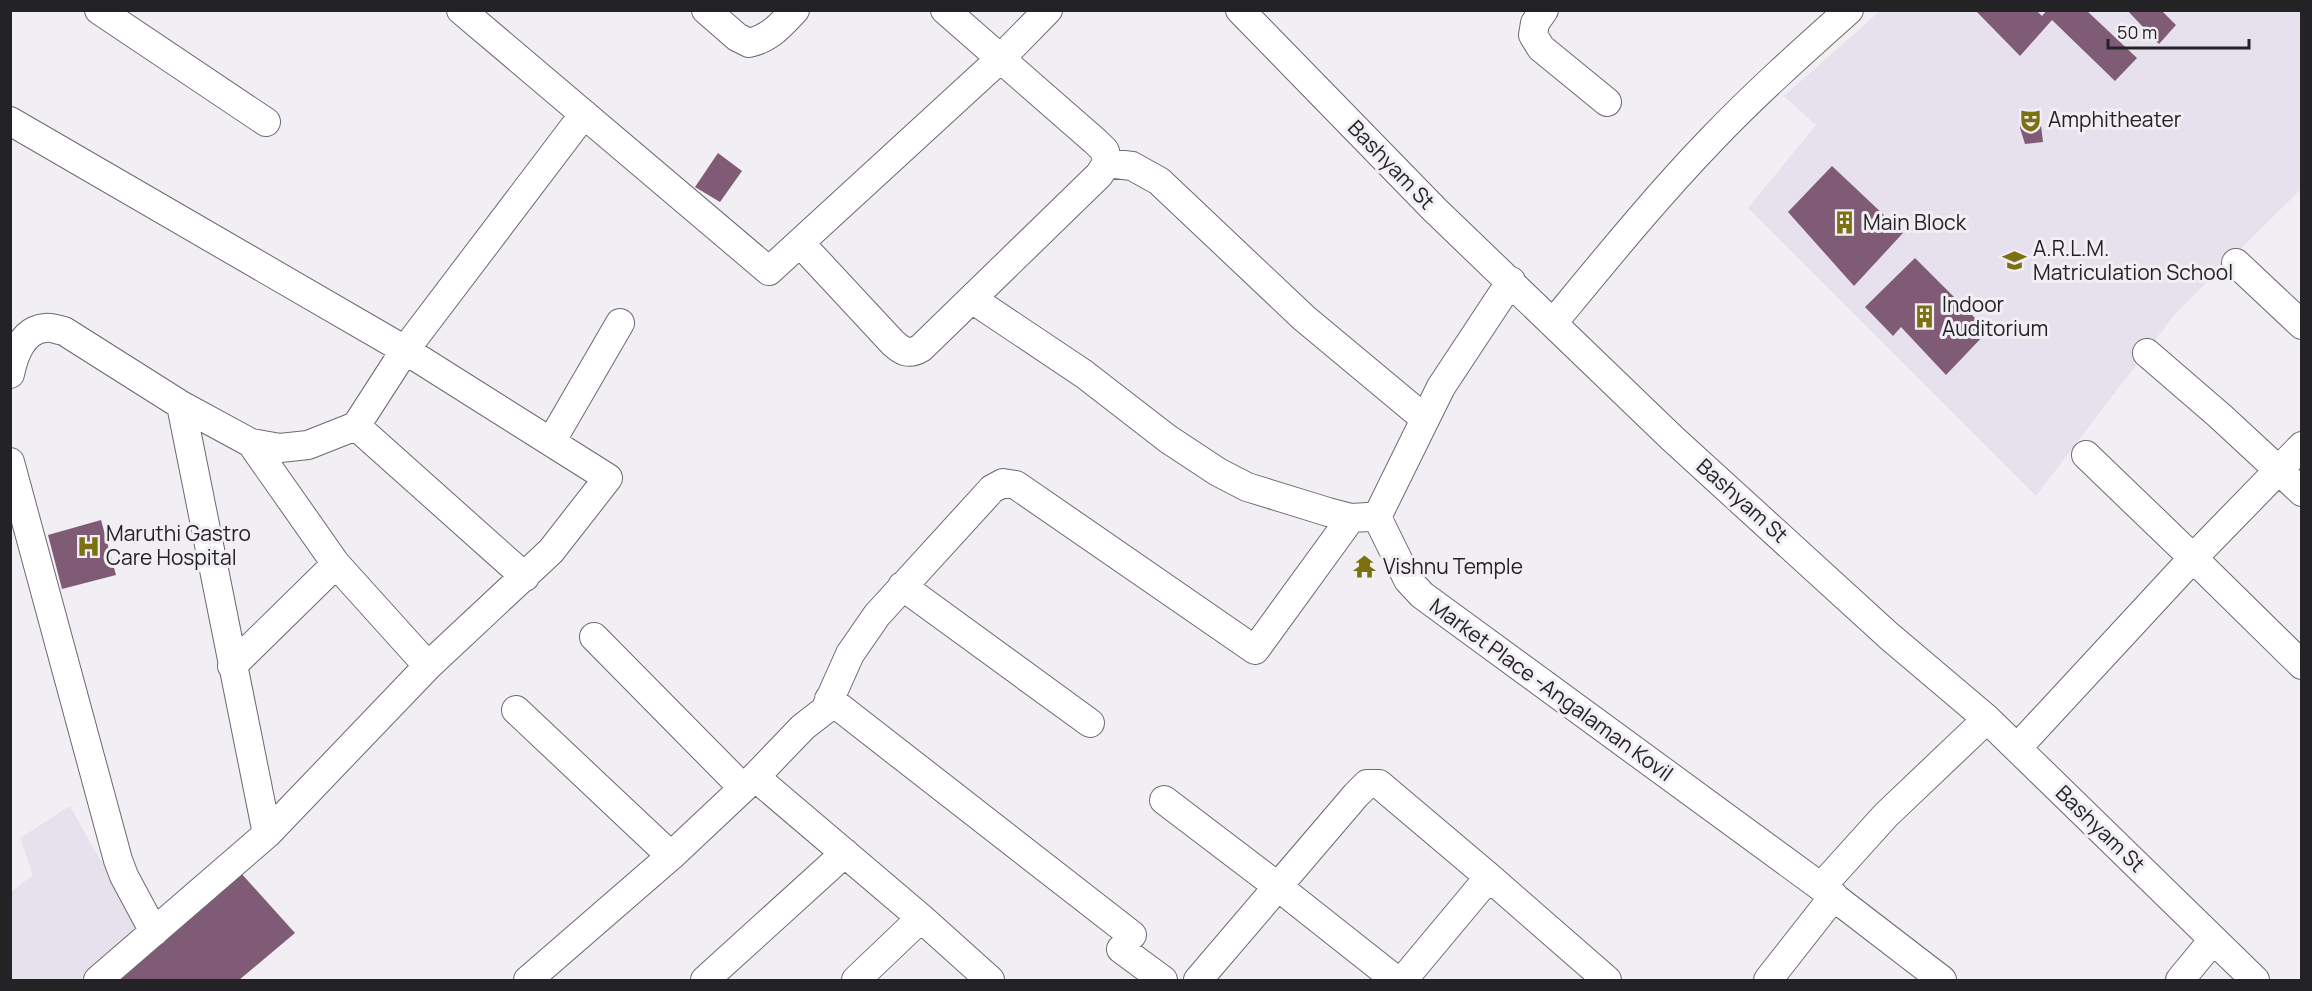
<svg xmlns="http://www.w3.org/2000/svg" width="2312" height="991" font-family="Manrope,sans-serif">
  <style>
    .built { fill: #e7e1ee }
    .building { fill: #805b76 }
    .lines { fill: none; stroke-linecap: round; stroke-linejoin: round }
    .minor-casing { stroke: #6c696f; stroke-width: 30 }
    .minor { stroke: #fff; stroke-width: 28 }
    .labels { text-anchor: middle; stroke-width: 6; stroke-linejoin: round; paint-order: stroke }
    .poi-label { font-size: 21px; fill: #232224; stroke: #f1eef4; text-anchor: start }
    .street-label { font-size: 21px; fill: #232224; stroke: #f1eef4 }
  </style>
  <rect width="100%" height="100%" fill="#f1eef4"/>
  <path class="built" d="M1880,11H2301V189L2175,314L2036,496L1748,208L1816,125L1784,96Z
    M70,806L95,851L151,939L104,980H11V892L33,875L20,838Z"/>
  <path class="building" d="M1975,10H2036L2042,16L2047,10H2086L2137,58L2115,81L2052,20L2020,56Z
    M2127,10H2161L2176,25L2159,44Z
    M2039,109L2043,142L2025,144L2020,128L2021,113Z
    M718,153L742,171L720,202L695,187Z
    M1832,166L1903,233L1854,286L1788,212Z
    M1915,258L1988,331L1946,375L1901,327L1893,336L1865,307Z
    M101,520L116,575L62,589L48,535Z
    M239,871L295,933L239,980H120Z"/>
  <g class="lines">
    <defs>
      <path id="minor" d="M99,10L266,122
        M461,10L769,271L1000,59L1048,10
        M706,10L737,37L749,43C770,38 781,25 795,10
        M1240,10L1435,210L1673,439L1889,636L1987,719L2255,980
        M1544,10L1535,23L1533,35L1541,48L1607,102
        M10,121L405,350L608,478L551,551L428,666L267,834L98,980
        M1107,163L1132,166L1159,181L1304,318L1424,418
        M800,243L893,343C903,352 909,355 921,348L1099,175L1107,163L1105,151L1096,142L945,10
        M2236,263L2302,325
        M1511,281L1441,387L1377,517L1408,580L1422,595L1821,887L1942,980
        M972,299L1084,374L1168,439L1218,472L1247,487L1328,512L1351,518L1368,517
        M1553,323C1605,260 1656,197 1712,139C1755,94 1802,52 1849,10
        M2147,353L2220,416L2302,492
        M10,374C14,355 23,330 45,328C51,327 58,330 64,331L181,405L251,443L280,448L308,445L356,426L405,350L584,114
        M181,405L267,834
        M356,426L525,577
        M551,442L620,323
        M251,443L336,564L428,666
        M2086,455L2193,558L2302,446
        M10,462L118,860L124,876L154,932
        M902,586L1090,723
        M594,637L743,788
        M232,666L336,564
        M829,699L1132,935
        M516,710L671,856
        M2017,748L2193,558L2302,665
        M755,777L921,918L990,980
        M1164,800L1277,886L1396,980
        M1821,887L1886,815L1987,719
        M1121,949L1163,980
        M528,980L671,856L755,777L803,727L825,710L850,654L877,615L992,489L1003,483L1016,485L1255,650L1351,518
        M705,980L845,853
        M856,980L921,918
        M1198,980L1356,795L1367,784H1379L1489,877L1607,980
        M1403,980L1489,877
        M1768,980L1834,896
        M2180,980L2213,940"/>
    </defs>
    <use href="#minor" class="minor-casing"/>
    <use href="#minor" class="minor"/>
  </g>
  <defs>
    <symbol id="theatre-bare" viewBox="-9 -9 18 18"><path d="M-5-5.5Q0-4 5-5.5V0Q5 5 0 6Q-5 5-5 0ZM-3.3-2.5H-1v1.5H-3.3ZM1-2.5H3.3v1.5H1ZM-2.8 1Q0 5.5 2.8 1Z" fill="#7c7112" stroke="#f1eef4" stroke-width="2.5" paint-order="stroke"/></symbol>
    <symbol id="building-bare" viewBox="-9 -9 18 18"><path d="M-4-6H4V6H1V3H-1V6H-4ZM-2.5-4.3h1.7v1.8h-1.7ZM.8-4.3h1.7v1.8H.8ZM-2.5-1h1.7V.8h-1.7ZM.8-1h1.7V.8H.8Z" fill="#7c7112" stroke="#f1eef4" stroke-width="2.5" paint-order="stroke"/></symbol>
    <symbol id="school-bare" viewBox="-9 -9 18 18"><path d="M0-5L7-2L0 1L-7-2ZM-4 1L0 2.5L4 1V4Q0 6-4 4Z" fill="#7c7112" stroke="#f1eef4" stroke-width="2.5" paint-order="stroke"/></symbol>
    <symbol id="hospital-bare" viewBox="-9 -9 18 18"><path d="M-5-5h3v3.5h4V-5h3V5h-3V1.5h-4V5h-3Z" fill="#7c7112" stroke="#f1eef4" stroke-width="2.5" paint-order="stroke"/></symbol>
    <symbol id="temple-bare" viewBox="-9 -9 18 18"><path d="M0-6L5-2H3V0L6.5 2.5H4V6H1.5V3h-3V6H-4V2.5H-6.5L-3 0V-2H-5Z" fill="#7c7112" stroke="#f1eef4" stroke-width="2.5" paint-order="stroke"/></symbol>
  </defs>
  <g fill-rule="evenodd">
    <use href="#theatre-bare" x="2014" y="104" width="33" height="33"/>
    <use href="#building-bare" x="1828" y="206" width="33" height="33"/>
    <use href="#school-bare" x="1998" y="244" width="33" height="33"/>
    <use href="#building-bare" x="1908" y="300" width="33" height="33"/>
    <use href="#hospital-bare" x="72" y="530" width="33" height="33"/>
    <use href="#temple-bare" x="1348" y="550" width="33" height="33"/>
  </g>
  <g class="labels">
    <g class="poi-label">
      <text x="2048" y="127">Amphitheater</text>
      <text x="1863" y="230">Main Block</text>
      <text x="2033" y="256">A.R.L.M.<tspan x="2033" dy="24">Matriculation School</tspan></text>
      <text x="1942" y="312">Indoor<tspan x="1942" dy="24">Auditorium</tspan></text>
      <text x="106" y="541">Maruthi Gastro<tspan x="106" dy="24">Care Hospital</tspan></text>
      <text x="1383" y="574">Vishnu Temple</text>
    </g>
    <g class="street-label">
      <text transform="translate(1391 165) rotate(46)" y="7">Bashyam St</text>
      <text transform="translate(1742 501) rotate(42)" y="7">Bashyam St</text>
      <text transform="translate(1551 690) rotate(36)" y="7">Market Place -Angalaman Kovil</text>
      <text transform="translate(2100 829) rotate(44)" y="7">Bashyam St</text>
    </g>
  </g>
  <rect width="2312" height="991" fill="none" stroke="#232224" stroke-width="24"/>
  <path d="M2108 39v9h141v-9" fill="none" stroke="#232224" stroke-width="3"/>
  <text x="2117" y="39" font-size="18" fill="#232224" stroke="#f1eef4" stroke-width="4.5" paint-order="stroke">50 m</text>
</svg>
